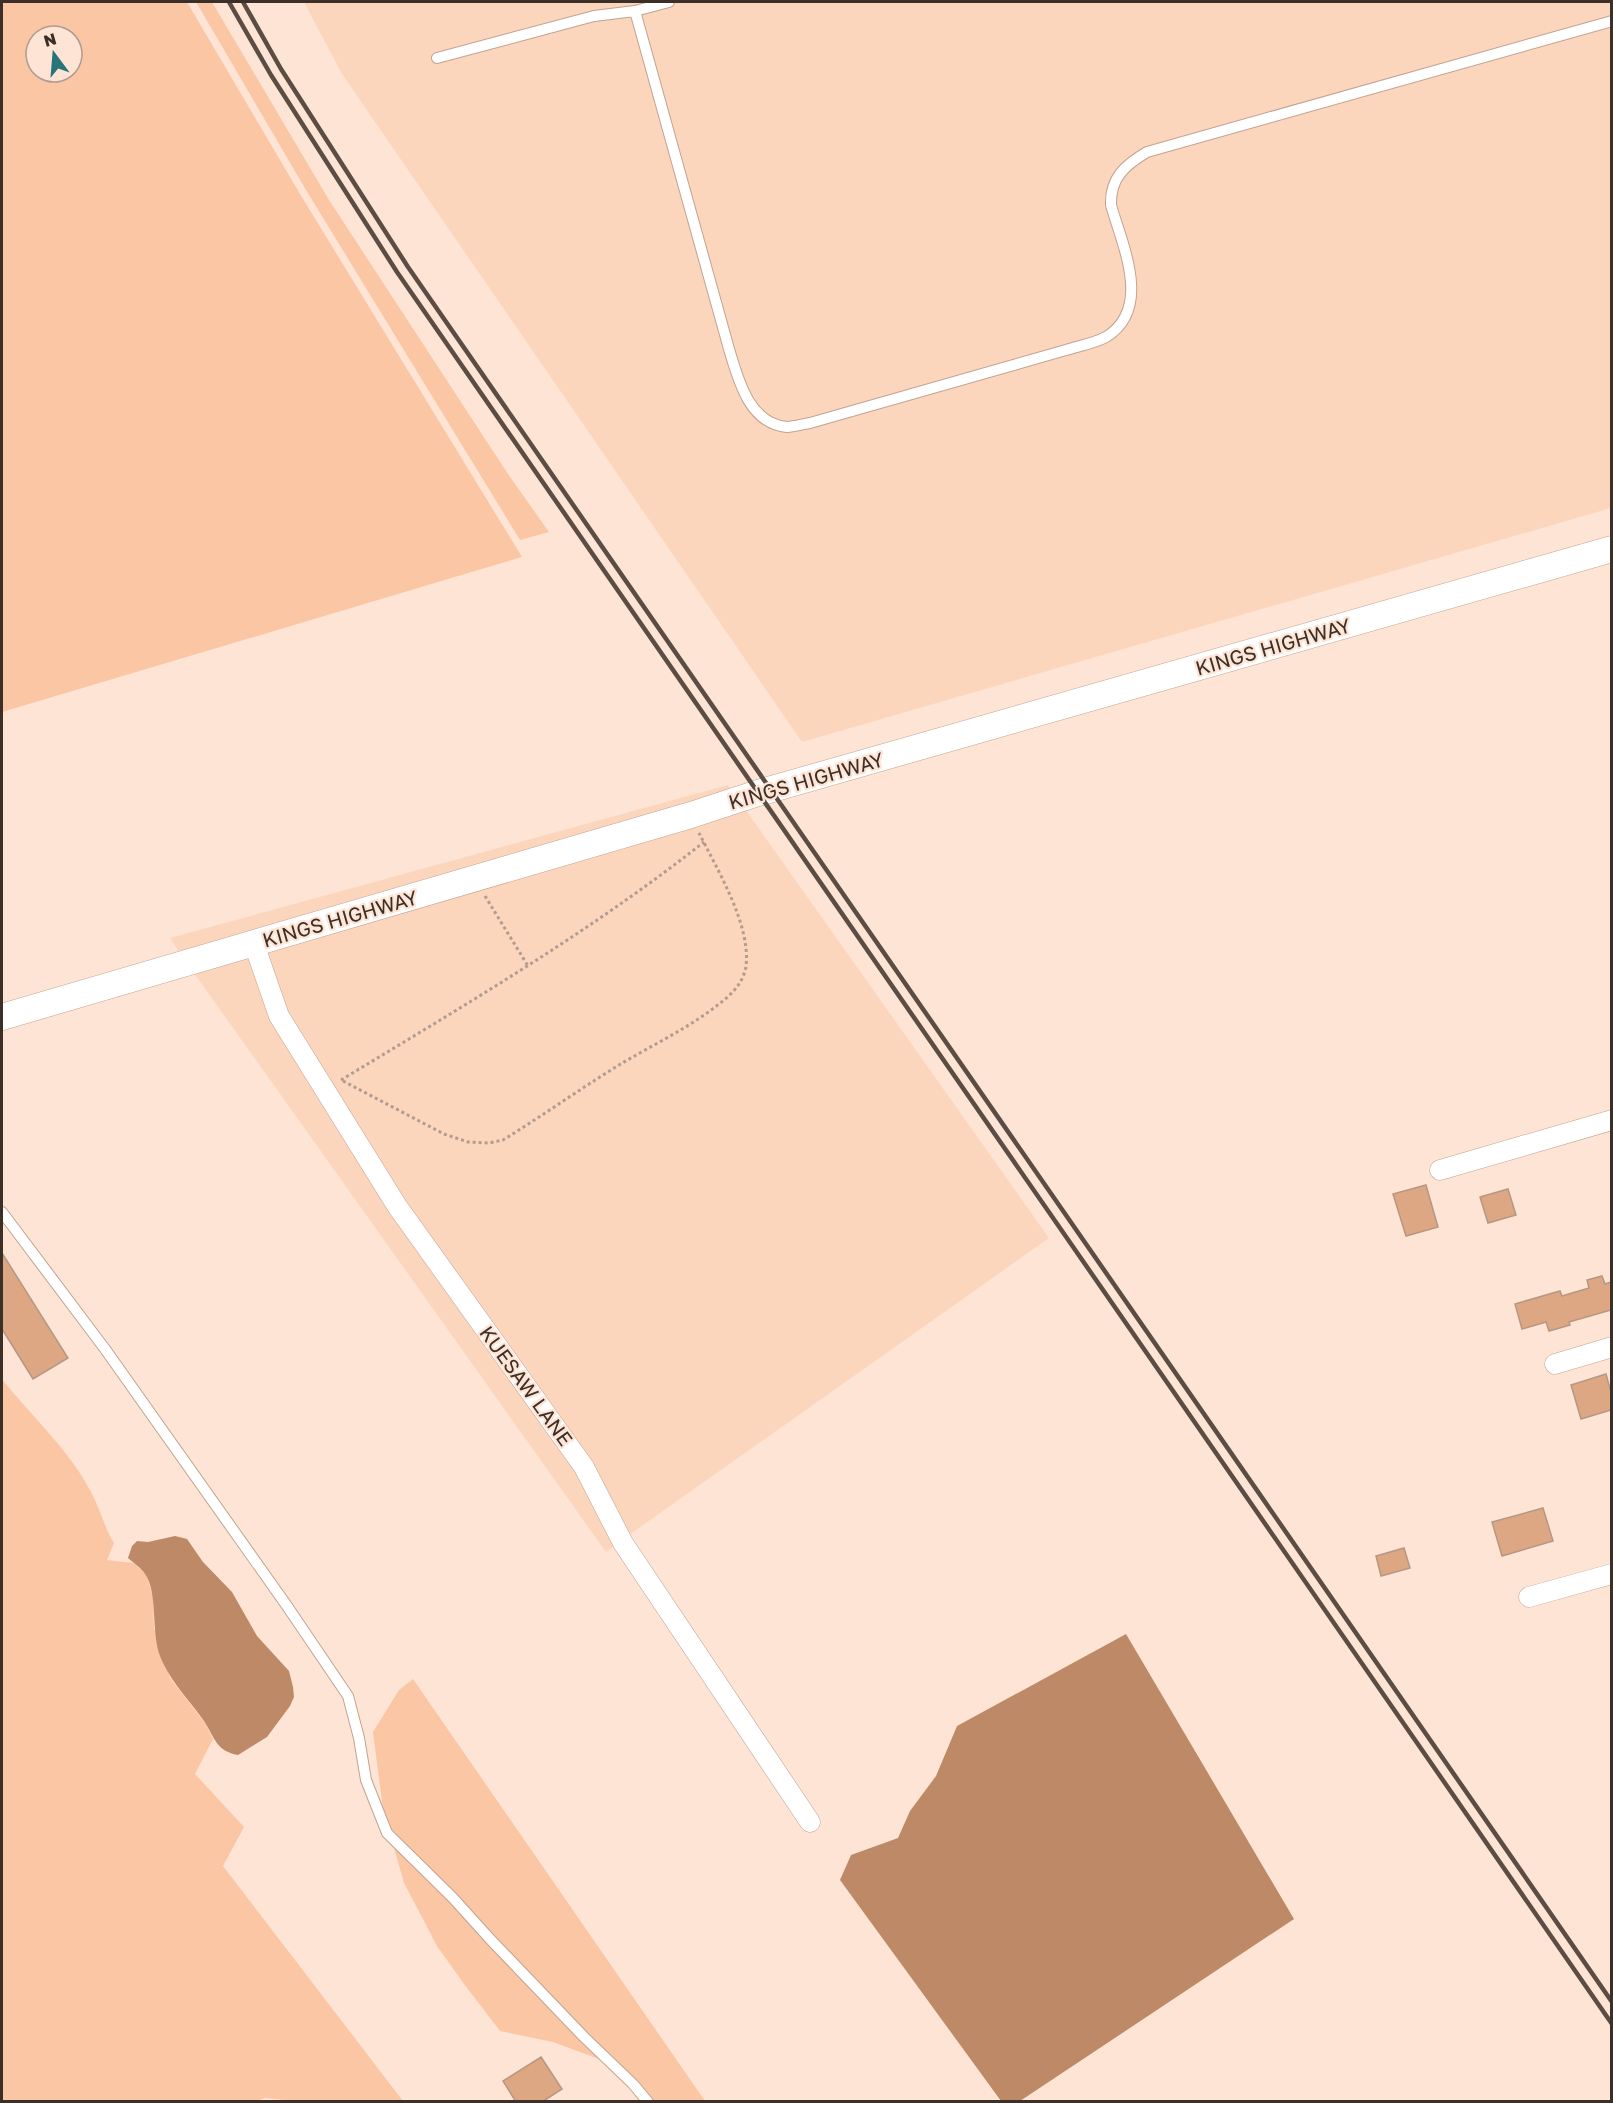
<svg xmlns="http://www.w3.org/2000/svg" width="1613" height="2103" font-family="'Golos Text',sans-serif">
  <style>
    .built { fill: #fcd5bd }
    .green { fill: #fbc6a4; fill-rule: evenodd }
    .water { fill: #be8966 }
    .building { fill: #dea783; stroke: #b59784; stroke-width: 1.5 }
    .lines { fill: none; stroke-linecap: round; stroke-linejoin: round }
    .service-casing { stroke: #c1a390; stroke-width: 12 }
    .minor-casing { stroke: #c1a390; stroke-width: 21 }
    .tertiary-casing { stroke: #c1a390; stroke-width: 27 }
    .path { stroke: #b19c90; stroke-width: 3; stroke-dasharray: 3 3; stroke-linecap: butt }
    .service { stroke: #fff; stroke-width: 10 }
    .minor { stroke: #fff; stroke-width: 20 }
    .tertiary { stroke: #fff; stroke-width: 26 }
    .rail { stroke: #5b4d44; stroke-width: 4.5 }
    .labels { text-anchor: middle; stroke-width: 4.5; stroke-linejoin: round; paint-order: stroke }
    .street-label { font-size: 20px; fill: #3b2f27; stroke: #fee4d5 }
  </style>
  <rect width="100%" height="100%" fill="#fee4d5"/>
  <path class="built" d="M304,2H1611V508L802,742L342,74Z
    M728,785L732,791L181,955L170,938Z
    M745,809L1049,1238L629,1535L405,1201L288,1012L267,952Z
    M249,957L390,1212L576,1473L614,1546L606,1552L194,973Z"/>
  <path class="green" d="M2,2H187L300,194L522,557L2,712ZM36,36H72V72H36Z
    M196,2H212L329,200L508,474L549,532L520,540L306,190Z
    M2,1379C31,1416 69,1449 91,1492C100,1508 104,1527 114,1543L107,1560L134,1563L147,1576L153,1598L154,1628L170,1678L205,1723L213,1739L195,1774L244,1827L223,1866L403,2101L302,2102L265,2098L255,2102L2,2101Z
    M413,1679L705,2101H651L599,2059L553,2042L500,2031L464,1984L437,1946L404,1883L383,1809L373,1732L399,1690Z"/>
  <path class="water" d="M175,1536L187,1539L203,1562L232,1592L257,1636L289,1671L293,1687L294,1697L290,1706L267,1737L238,1755C216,1751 215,1738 204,1721C188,1698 171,1683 160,1656C151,1633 158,1591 145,1574C141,1568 134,1563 128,1558L132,1546L137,1541L148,1542Z
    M1126,1634L1294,1919L1020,2101H1001L840,1880L851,1855L898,1838L910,1811L936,1776L957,1726Z"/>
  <path class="building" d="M1426,1185L1438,1227L1406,1236L1393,1194Z
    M1508,1189L1516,1215L1488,1223L1480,1197Z
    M2,1253L68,1358L33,1379L2,1329Z
    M1602,1276L1605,1284L1611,1282V1310L1569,1322L1570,1325L1549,1331L1546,1322L1522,1329L1515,1304L1560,1291L1562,1296L1589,1288L1587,1280Z
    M1606,1374L1611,1392V1410L1581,1419L1571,1385Z
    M1543,1508L1553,1541L1502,1556L1492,1522Z
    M1404,1548L1410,1568L1381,1576L1376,1556Z
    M541,2057L562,2089L542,2102H516L503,2081Z"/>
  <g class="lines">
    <defs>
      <path id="service" d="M669,2L635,11L729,349C738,379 749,424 787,427C794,427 803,424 810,423L1066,350C1079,346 1095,343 1106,337C1153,308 1122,245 1111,205C1110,178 1125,165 1147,152L1612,21
        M437,58L594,16L635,11
        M2,1212L105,1349L287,1606L348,1696L359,1738L366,1780L387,1833L453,1898L490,1939L584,2037L633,2084L648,2102"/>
      <path id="minor" d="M254,944L279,1016L397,1206L584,1467L623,1543L810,1822
        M1440,1170L1612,1120
        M1555,1364L1612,1347
        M1529,1597L1612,1574"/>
      <path id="tertiary" d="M2,1017L691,815L758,793L1612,549"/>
    </defs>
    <use href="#service" class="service-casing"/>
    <use href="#minor" class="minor-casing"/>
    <use href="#tertiary" class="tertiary-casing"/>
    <path class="path" d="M485,896L528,966
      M341,1080C465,1005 590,932 704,842
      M343,1081L444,1134L468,1142L489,1143L503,1140C542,1116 580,1089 619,1065C654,1044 693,1026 724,1000C735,991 744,980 746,966C751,925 717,869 699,833"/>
    <use href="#service" class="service"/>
    <use href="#minor" class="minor"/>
    <use href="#tertiary" class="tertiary"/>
    <path class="rail" d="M229,2L271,75L397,272L1612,2024
      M243,2L281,69L408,267L1612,2002"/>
  </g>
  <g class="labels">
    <g class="street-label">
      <text transform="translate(1273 647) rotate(-16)" y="7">KINGS HIGHWAY</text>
      <text transform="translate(806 781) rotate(-16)" y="7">KINGS HIGHWAY</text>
      <text transform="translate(340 919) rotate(-16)" y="7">KINGS HIGHWAY</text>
      <text transform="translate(526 1386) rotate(54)" y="7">KUESAW LANE</text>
    </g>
  </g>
  <rect width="1613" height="2103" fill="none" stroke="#3b2f27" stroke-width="6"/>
  <g transform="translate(54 54) rotate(344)"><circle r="28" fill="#fee4d5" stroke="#b09c8f" stroke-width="1.5"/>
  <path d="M0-4.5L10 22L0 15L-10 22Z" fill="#29737a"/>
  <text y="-9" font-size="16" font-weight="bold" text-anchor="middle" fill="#3b2f27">N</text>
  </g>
</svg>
